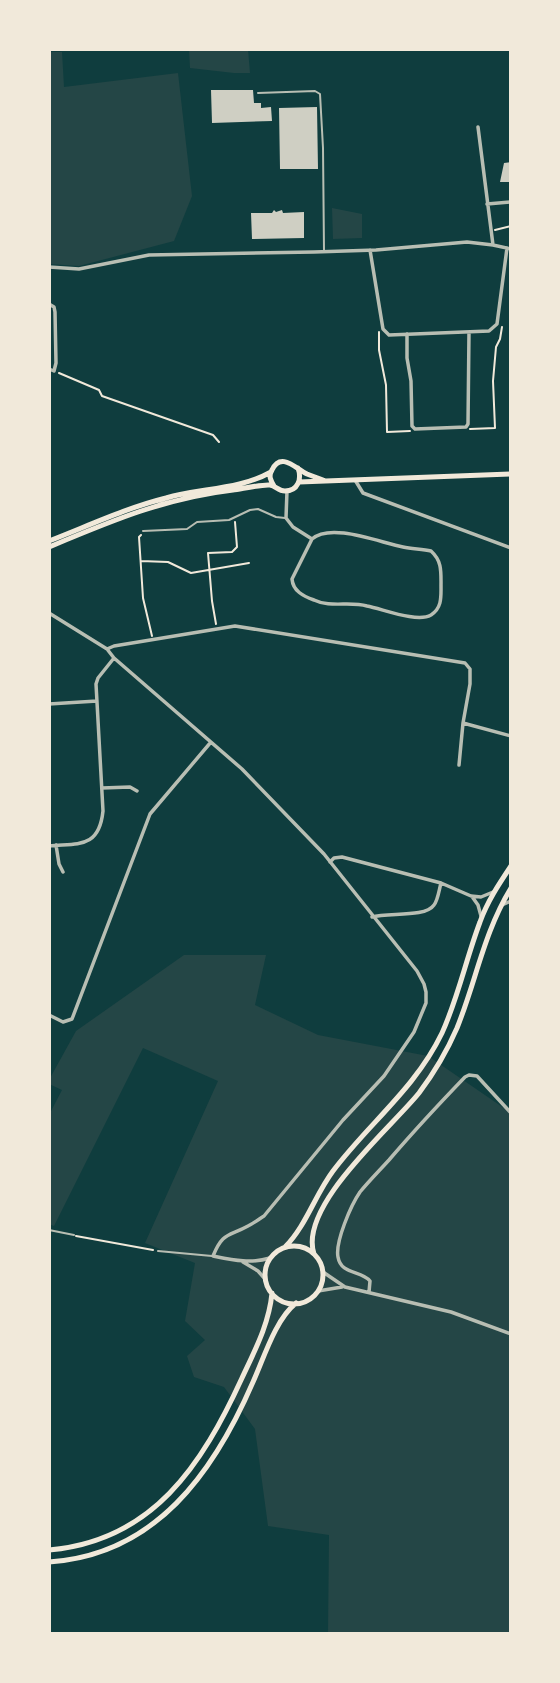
<svg xmlns="http://www.w3.org/2000/svg" width="560" height="1683" font-family="'Noto Sans',sans-serif">
  <style>
    .green { fill: #244646 }
    .building { fill: #cfcfc3 }
    .lines { fill: none; stroke-linecap: round; stroke-linejoin: round }
    .path { stroke: #f1e9da; stroke-width: 2 }
    .service { stroke: #b8beb3; stroke-width: 2 }
    .minor { stroke: #b8beb3; stroke-width: 3.5 }
    .secondary { stroke: #f1e9da; stroke-width: 5 }
  </style>
  <rect width="100%" height="100%" fill="#0f3d3e"/>
  <path class="green" d="M189,49H248L250,73H234L190,68Z
    M49,52H62L64,87L178,73L192,196L174,241L79,266L49,264Z
    M332,208L362,214V238L333,239Z
    M184,955H266L255,1005L318,1035L428,1056L511,1113V1634H328L329,1535L268,1526L255,1429L224,1387L194,1377L187,1356L205,1340L185,1321L195,1263L145,1243L218,1081L143,1048L54,1226L49,1224V1136L51,1132L49,1130V1115L62,1090L49,1084V1080L76,1031Z"/>
  <path class="building" d="M211,90H253L254,103H261V108L271,107L272,121L212,123Z
    M317,107L318,169H280L279,108Z
    M511,162V182H500L504,163Z
    M274,210L276,212L282,210L283,213L304,212V238L252,239L251,213H272Z"/>
  <g class="lines">
    <path class="path" d="M495,230L511,226
      M379,332V350L386,385L387,432L410,431
      M59,373L99,390L102,396L213,435L219,442
      M470,429L495,428L493,381L496,347L500,339L502,327
      M141,535L139,537L143,598L152,636
      M141,561L168,562L191,573L249,563
      M216,624L212,601L208,553L232,552L237,547L235,522
      M76,1236L153,1250"/>
    <path class="service" d="M258,93L315,91L320,94L323,148L324,251
      M143,531L187,529L197,522L229,520L250,510L258,509L276,517L285,518
      M49,1230L74,1235
      M158,1251L212,1256"/>
    <path class="minor" d="M478,127L493,245
      M487,204L511,202
      M370,250L383,329L389,335L489,331L497,324L507,248
      M49,267L79,269L149,255L314,252L376,250L467,242L493,245L511,249
      M49,304L54,307L55,312L56,363L54,371L49,369
      M407,334V358L411,381L412,426L415,429L466,427L468,424L469,332
      M355,480L363,493L511,548
      M287,491L286,518L293,527L312,539C331,522 381,543 403,547C412,549 422,549 431,551C442,561 441,571 441,586C441,597 442,608 431,615C417,623 383,609 367,606C350,601 330,608 314,600C303,596 293,591 292,579L312,539
      M49,613L107,649L114,658L242,769L324,854L417,971L424,984L426,992V1003L414,1032L384,1076L343,1120L264,1216C259,1219 254,1223 248,1226C228,1237 223,1232 213,1256C233,1260 251,1264 270,1258
      M107,649L114,646L235,626L465,663L470,669V684L463,723L511,736
      M49,704L97,701
      M459,765L463,723
      M102,788L130,787L137,791
      M56,845L59,864L63,872
      M49,846C78,843 99,849 103,811L96,684L98,678L114,658
      M330,862L334,858L342,857L441,883L471,896L481,897L493,892
      M473,898L478,905L481,916
      M502,905L511,901
      M372,917C388,912 425,918 434,905C438,900 439,890 441,883
      M49,1015L63,1022L72,1019L150,814L211,742
      M243,1262L258,1271L266,1280
      M323,1272L345,1287L451,1312L511,1334
      M318,1291L342,1287
      M369,1292L370,1281C361,1270 341,1275 338,1257C335,1242 351,1205 360,1192C369,1181 379,1171 389,1160C413,1132 439,1104 465,1077L469,1075L477,1076L511,1113"/>
    <path class="secondary" d="M299,482L511,474
      M274,486C271,481 268,476 272,470C281,451 296,469 307,474C312,476 318,478 323,480
      M49,541C88,526 126,508 166,498C200,488 239,490 271,472
      M49,547C111,521 165,498 233,490C241,489 263,484 270,485C276,486 278,491 285,491C298,491 302,479 298,468
      M265 1275a29 29 0 1 1 58 0a29 29 0 1 1-58 0Z
      M285,1247C306,1226 315,1195 333,1171C369,1123 415,1089 442,1033C458,998 466,959 480,922C487,902 499,884 511,866
      M314,1254C298,1206 391,1128 419,1093C434,1073 447,1051 457,1028C476,981 484,932 511,888
      M49,1550C153,1541 202,1465 242,1378C255,1350 269,1324 272,1293
      M49,1562C156,1555 214,1472 253,1382C264,1358 275,1320 296,1303"/>
  </g>
  <rect width="560" height="1683" fill="none" stroke="#f1e9da" stroke-width="102"/>
</svg>
